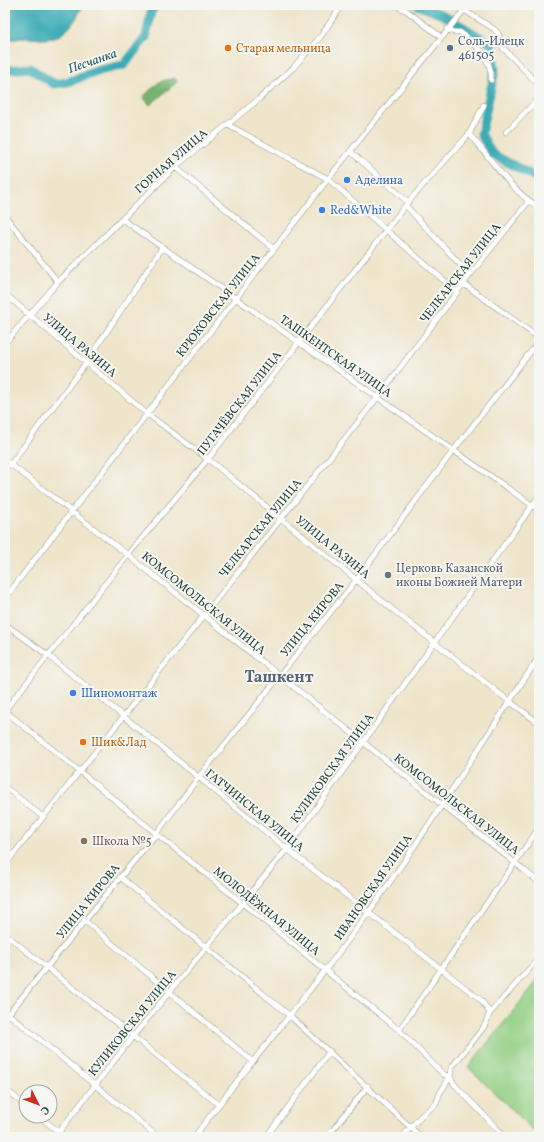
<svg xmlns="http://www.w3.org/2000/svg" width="544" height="1142" font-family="Vollkorn,serif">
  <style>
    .green { fill: #93cf83; stroke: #59865c }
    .forest { fill: #76b271; stroke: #4a7852 }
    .water { fill: #3bacb6; stroke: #2d7475 }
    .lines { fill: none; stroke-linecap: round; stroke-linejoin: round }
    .river { stroke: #3bacb6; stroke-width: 9 }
    .minor-casing { stroke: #879180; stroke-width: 6 }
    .minor { stroke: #fff; stroke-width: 5 }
    .food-dot { fill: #e8710a; stroke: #f6f6f2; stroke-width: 1.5 }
    .service-dot { fill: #5c6f8a; stroke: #f6f6f2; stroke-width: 1.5 }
    .shop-dot { fill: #3f7fe0; stroke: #f6f6f2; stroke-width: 1.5 }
    .worship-dot { fill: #6b7280; stroke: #f6f6f2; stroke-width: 1.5 }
    .education-dot { fill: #8d6e63; stroke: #f6f6f2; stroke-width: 1.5 }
    .labels { text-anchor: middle; stroke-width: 4; stroke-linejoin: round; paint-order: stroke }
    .service-label { font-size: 12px; fill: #4e5e75; stroke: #f6f6f2; text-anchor: start }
    .food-label { font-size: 12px; fill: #c56008; stroke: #f6f6f2; text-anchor: start }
    .street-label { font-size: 12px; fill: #1f3d34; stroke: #f6f6f2 }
    .shop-label { font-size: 12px; fill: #366cbe; stroke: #f6f6f2; text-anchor: start }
    .worship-label { font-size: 12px; fill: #5b616d; stroke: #f6f6f2; text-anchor: start }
    .education-label { font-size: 12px; fill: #785e54; stroke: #f6f6f2; text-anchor: start }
    .water-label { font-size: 13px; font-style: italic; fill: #275e5b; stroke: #f6f6f2 }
    .district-label { font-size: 16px; font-weight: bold; fill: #576576; stroke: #f6f6f2 }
  </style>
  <rect width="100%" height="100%" fill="#f6f6f2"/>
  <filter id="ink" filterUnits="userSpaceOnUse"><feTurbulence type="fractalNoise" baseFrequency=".025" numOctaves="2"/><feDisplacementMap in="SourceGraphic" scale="8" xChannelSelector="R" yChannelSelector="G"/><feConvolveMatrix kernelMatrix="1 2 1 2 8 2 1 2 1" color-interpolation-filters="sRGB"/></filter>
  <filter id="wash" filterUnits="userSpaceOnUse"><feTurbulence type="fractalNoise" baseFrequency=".012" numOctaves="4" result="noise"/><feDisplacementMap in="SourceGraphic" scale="16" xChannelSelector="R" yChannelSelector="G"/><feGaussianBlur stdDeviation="0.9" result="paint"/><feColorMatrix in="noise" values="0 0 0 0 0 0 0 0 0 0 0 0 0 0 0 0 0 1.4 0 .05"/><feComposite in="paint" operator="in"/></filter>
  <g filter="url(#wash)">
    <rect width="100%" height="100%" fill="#efe5cb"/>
    <path class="green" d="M539,979V1136L468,1067Z"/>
    <path class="forest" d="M174,78L178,81L150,105L143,97L159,82Z"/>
    <path class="water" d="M5,5H83C76,21 65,38 46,39C39,39 33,38 27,38C19,38 13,40 5,39Z"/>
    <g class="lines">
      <path class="river" d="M417,5L443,15L492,44L495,70L481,134L492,154L539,179
        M5,70L30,68L54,84L68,82L97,71L124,65L146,37L151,12L156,5"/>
    </g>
  </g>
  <g filter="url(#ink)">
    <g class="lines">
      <defs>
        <path id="minor" d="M395,5L407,11L441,37
          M464,10L494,29L498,33L503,48L539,85
          M447,29L454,32H460C475,43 493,59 491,80
          M228,125L328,179L457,292
          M506,132L539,98
          M469,134C491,158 509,190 539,207
          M350,151L408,202
          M175,167L274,249
          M406,206L470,275
          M5,216L58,282
          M122,219L539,510
          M464,284L539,338
          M5,294L146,413L208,459L397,613L509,701L539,723
          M5,343L58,282L175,167L259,99L293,68L321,36L342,5
          M5,460L128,555L539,882
          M10,465L86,363L162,248
          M5,598L328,179L468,5
          M5,624L49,656L287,849L481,1000L490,1013
          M5,710L128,555L208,459L408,202L469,134L484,105
          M5,711L399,1030L443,1074L450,1077L454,1084L505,1137
          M5,787L43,817
          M5,865L378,397L470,275L529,201
          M120,877L289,1015L421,1137
          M84,920L252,1061
          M5,934L218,1104
          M5,1011L158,1137
          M5,1018L156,834L198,778L357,579L453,451L539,341
          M399,1030L539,828
          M5,1089L26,1106
          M39,1116L65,1137
          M55,1137L134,1035L287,849L539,496
          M194,1137C251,1061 313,990 368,913C428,830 482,742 539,657
          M266,1137L330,1051
          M327,1137L368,1086
          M402,1137L421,1116L436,1104L440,1093L450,1077L451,1068L484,1027L490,1013L539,958"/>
      </defs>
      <use href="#minor" class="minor-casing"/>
      <use href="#minor" class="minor"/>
    </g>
  </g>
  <g class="food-dot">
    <circle cx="228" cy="48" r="4"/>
    <circle cx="83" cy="742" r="4"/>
  </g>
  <circle class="service-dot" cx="450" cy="48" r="4"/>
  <g class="shop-dot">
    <circle cx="347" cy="180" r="4"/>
    <circle cx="322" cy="210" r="4"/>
    <circle cx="73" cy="693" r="4"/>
  </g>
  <circle class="worship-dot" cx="388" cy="575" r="4"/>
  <circle class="education-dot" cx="84" cy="841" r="4"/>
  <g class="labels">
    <g class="service-label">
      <text x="458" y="45">Соль-Илецк<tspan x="458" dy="14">461505</tspan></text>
    </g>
    <g class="food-label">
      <text x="236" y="52">Старая мельница</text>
      <text x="91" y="746">Шик&amp;Лад</text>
    </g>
    <g class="street-label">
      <text transform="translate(171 161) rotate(-41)" y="4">ГОРНАЯ УЛИЦА</text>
      <text transform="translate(460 273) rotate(-52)" y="4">ЧЕЛКАРСКАЯ УЛИЦА</text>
      <text transform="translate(218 305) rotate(-52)" y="4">КРЮКОВСКАЯ УЛИЦА</text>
      <text transform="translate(80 345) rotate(40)" y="4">УЛИЦА РАЗИНА</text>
      <text transform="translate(336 356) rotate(35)" y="4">ТАШКЕНТСКАЯ УЛИЦА</text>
      <text transform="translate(239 403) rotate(-52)" y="4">ПУГАЧЁВСКАЯ УЛИЦА</text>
      <text transform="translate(260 528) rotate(-51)" y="4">ЧЕЛКАРСКАЯ УЛИЦА</text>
      <text transform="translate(333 547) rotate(39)" y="4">УЛИЦА РАЗИНА</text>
      <text transform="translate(204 603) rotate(39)" y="4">КОМСОМОЛЬСКАЯ УЛИЦА</text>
      <text transform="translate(312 619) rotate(-51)" y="4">УЛИЦА КИРОВА</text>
      <text transform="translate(332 768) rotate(-54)" y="4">КУЛИКОВСКАЯ УЛИЦА</text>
      <text transform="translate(457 804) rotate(38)" y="4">КОМСОМОЛЬСКАЯ УЛИЦА</text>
      <text transform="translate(255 810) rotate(39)" y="4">ГАТЧИНСКАЯ УЛИЦА</text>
      <text transform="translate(373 887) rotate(-55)" y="4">ИВАНОВСКАЯ УЛИЦА</text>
      <text transform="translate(88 901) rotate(-51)" y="4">УЛИЦА КИРОВА</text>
      <text transform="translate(267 911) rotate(39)" y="4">МОЛОДЁЖНАЯ УЛИЦА</text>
      <text transform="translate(132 1023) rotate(-51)" y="4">КУЛИКОВСКАЯ УЛИЦА</text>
    </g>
    <g class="shop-label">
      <text x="355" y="184">Аделина</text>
      <text x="330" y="214">Red&amp;White</text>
      <text x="81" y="697">Шиномонтаж</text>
    </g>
    <g class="worship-label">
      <text x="396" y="572">Церковь Казанской<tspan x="396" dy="14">иконы Божией Матери</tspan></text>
    </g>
    <g class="education-label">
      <text x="92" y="845">Школа №5</text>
    </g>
    <g class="water-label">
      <text transform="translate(92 60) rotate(-19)" y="5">Песчанка</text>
    </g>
    <g class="district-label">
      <text x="279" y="682">Ташкент</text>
    </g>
  </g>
  <rect width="544" height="1142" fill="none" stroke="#f6f6f2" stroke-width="20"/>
  <g transform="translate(38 1104) rotate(132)"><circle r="19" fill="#f6f6f2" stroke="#a0aca6"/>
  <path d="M0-3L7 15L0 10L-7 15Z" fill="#c8321e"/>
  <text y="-6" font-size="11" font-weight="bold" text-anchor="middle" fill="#1f3d34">С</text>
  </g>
</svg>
